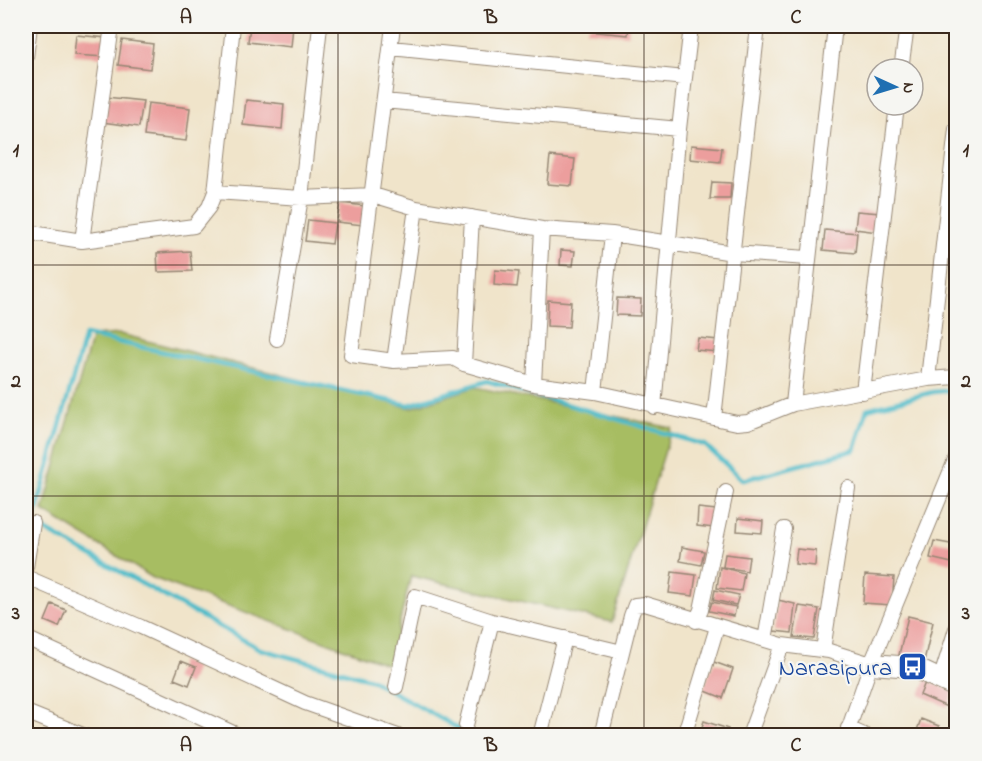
<svg xmlns="http://www.w3.org/2000/svg" width="982" height="761" font-family="'Indie Flower',sans-serif">
  <style>
    .green { fill: #a7bd62; stroke: #717440; stroke-width: 1.5 }
    .lines { fill: none; stroke-linecap: round; stroke-linejoin: round }
    .stream { stroke: #4fbcc9; stroke-width: 4.5 }
    .building { fill: #ec9e9d }
    .street-casing { stroke: #968774; stroke-width: 16 }
    .secondary-casing { stroke: #968774; stroke-width: 22 }
    .street { stroke: #fff; stroke-width: 14 }
    .secondary { stroke: #fff; stroke-width: 20 }
    .grid { fill: none; stroke: #3b2a1e; stroke-width: 1.5; stroke-opacity: 0.55 }
    .labels { text-anchor: middle; stroke-width: 4.5; stroke-linejoin: round; paint-order: stroke }
    .transit-label { font-size: 24px; fill: #164399; stroke: #f6f6f2; text-anchor: end }
    .neatline { fill: none; stroke: #3b2a1e; stroke-width: 2 }
    .grid-label { font-size: 20px; text-anchor: middle; font-weight: bold; fill: #3b2a1e }
  </style>
  <rect width="100%" height="100%" fill="#f6f6f2"/>
  <filter id="ink" filterUnits="userSpaceOnUse"><feTurbulence type="fractalNoise" baseFrequency=".0167" numOctaves="2"/><feDisplacementMap in="SourceGraphic" scale="12" xChannelSelector="R" yChannelSelector="G"/><feConvolveMatrix kernelMatrix="1 2 1 2 8 2 1 2 1" color-interpolation-filters="sRGB"/></filter>
  <filter id="wash" filterUnits="userSpaceOnUse"><feTurbulence type="fractalNoise" baseFrequency=".008" numOctaves="4" result="noise"/><feDisplacementMap in="SourceGraphic" scale="24" xChannelSelector="R" yChannelSelector="G"/><feGaussianBlur stdDeviation="1.35" result="paint"/><feColorMatrix in="noise" values="0 0 0 0 0 0 0 0 0 0 0 0 0 0 0 0 0 1.4 0 .05"/><feComposite in="paint" operator="in"/></filter>
  <g filter="url(#wash)">
    <rect width="100%" height="100%" fill="#f0e4ca"/>
    <path class="green" d="M120,334L411,408L475,387L672,428L612,622L411,576L389,665L153,578L43,511L92,336Z"/>
    <g class="lines">
      <path class="stream" d="M26,522L33,523L85,335L409,405L487,381L705,445L743,480L855,450L867,409L933,392L956,390
        M34,524L260,649L370,679L472,736"/>
    </g>
    <g id="blocks">
      <path class="building" d="M250,26H293L291,47L248,42Z
        M588,26H629L628,35L587,31Z
        M76,35L107,38L105,57L74,55Z
        M122,40L153,44L150,69L118,65Z
        M106,97L143,101L139,127L102,122Z
        M246,100L284,104L282,129L243,125Z
        M148,103L190,108L186,141L144,136Z
        M691,145L722,148L720,162L690,159Z
        M550,156L575,159L572,186L547,184Z
        M712,182L731,183L730,199H710Z
        M340,203L365,206L363,225L337,222Z
        M857,211L880,213L878,232L855,229Z
        M308,220L335,223L332,244L305,241Z
        M825,230L857,233L855,253L823,250Z
        M561,250L575,251L573,266L560,265Z
        M190,251L192,271L158,272L157,253Z
        M495,270L519,272L517,287L494,285Z
        M617,298L641,299L640,316L616,315Z
        M548,300L571,302L569,327L547,326Z
        M698,338L719,340L718,352L696,350Z
        M698,508L716,510L714,528L697,526Z
        M738,518L763,521L762,533L737,531Z
        M934,541L956,545L952,563L930,558Z
        M682,547L704,551L701,565L680,561Z
        M797,549L816,551L815,566L795,564Z
        M725,554L749,557L747,571L723,567Z
        M720,567L744,573L741,591L717,588Z
        M672,572L696,575L693,596L669,593Z
        M865,575L894,577L892,605L863,603Z
        M715,590L739,595L736,605L713,600Z
        M778,600L795,604L792,633L774,631Z
        M712,602L736,607L734,616L709,611Z
        M52,604L66,610L59,627L45,621Z
        M799,606L819,609L814,639L794,637Z
        M908,616L933,622L924,661L899,655Z
        M181,661L196,667L189,685L174,679Z
        M714,662L733,669L723,698L703,690Z
        M926,680L954,692L947,707L920,695Z
        M921,719L939,726L935,736H915Z
        M704,721L728,729L726,736H699Z"/>
    </g>
  </g>
  <g filter="url(#ink)">
    <use href="#blocks" fill-opacity="0" stroke="#968774" stroke-width="1.5"/>
    <g class="lines">
      <defs>
        <path id="street" d="M393,26L351,355L394,361L453,358L464,364
          M391,48L685,78
          M26,57L30,26
          M901,69L907,26
          M384,101L679,129
          M215,192L233,26
          M472,217L464,364L534,384L595,392L737,423L748,422L793,404L928,379L956,377
          M26,232L82,241L194,226L209,207L215,192L301,198L373,195L416,208L542,229L612,234L733,253L808,258
          M82,241L112,26
          M277,339L301,198L320,26
          M394,361L416,208
          M928,379L956,129
          M534,384L542,229
          M595,392L612,234
          M863,392L897,105
          M793,404L835,26
          M654,407L679,129L691,26
          M714,418L758,26
          M26,567L33,523
          M26,577L141,627L305,703L398,736
          M696,621L701,610L726,492
          M26,638L240,736
          M765,640L784,529
          M823,650L848,488
          M871,664L956,458
          M940,680L956,629
          M396,687L415,596L492,621L622,652
          M26,712L85,736
          M466,725L492,621
          M848,728L866,736
          M540,736L565,638
          M601,736L631,616L635,605L645,604L782,645L829,651L871,664L846,736
          M684,736L717,627
          M749,736L782,645"/>
        <path id="secondary" d="M871,664L913,667L956,687"/>
      </defs>
      <use href="#street" class="street-casing"/>
      <use href="#secondary" class="secondary-casing"/>
      <use href="#street" class="street"/>
      <use href="#secondary" class="secondary"/>
    </g>
  </g>
  <path class="grid" d="M338,26V736M644,26V736M26,265H956M26,496H956"/>
  <defs>
    <symbol id="bus-square" viewBox="-11 -11 22 22"><rect x="-9" y="-9" width="18" height="18" rx="4" fill="#1a4fb4" stroke="#f6f6f2"/><path d="M-5-6H5V4H4V6H2V4H-2V6H-4V4H-5ZM-3.5-4V0h7V-4ZM-3.5 1.2v1.5H-2V1.2ZM2 1.2v1.5H3.5V1.2Z" fill="#fff"/></symbol>
  </defs>
  <g fill-rule="evenodd">
    <use href="#bus-square" x="896" y="650" width="33" height="33"/>
  </g>
  <g class="labels">
    <g class="transit-label">
      <text x="892" y="675">Narasipura</text>
    </g>
  </g>
  <rect width="982" height="761" fill="none" stroke="#f6f6f2" stroke-width="66"/>
  <g transform="translate(895 87) rotate(94)"><circle r="28" fill="#f6f6f2" stroke="#aba49d" stroke-width="1.5"/>
  <path d="M0-4.5L10 22L0 15L-10 22Z" fill="#1f6fb2"/>
  <text y="-9" font-size="16" font-weight="bold" text-anchor="middle" fill="#3b2a1e">N</text>
  </g>
  <rect x="33" y="33" width="916" height="695" class="neatline"/>
  <g class="grid-label">
    <text x="186" y="23">A</text>
    <text x="491" y="23">B</text>
    <text x="796" y="23">C</text>
    <text x="16" y="156">1</text>
    <text x="966" y="156">1</text>
    <text x="16" y="387">2</text>
    <text x="966" y="387">2</text>
    <text x="16" y="619">3</text>
    <text x="966" y="619">3</text>
    <text x="186" y="751">A</text>
    <text x="491" y="751">B</text>
    <text x="796" y="751">C</text>
  </g>
</svg>
